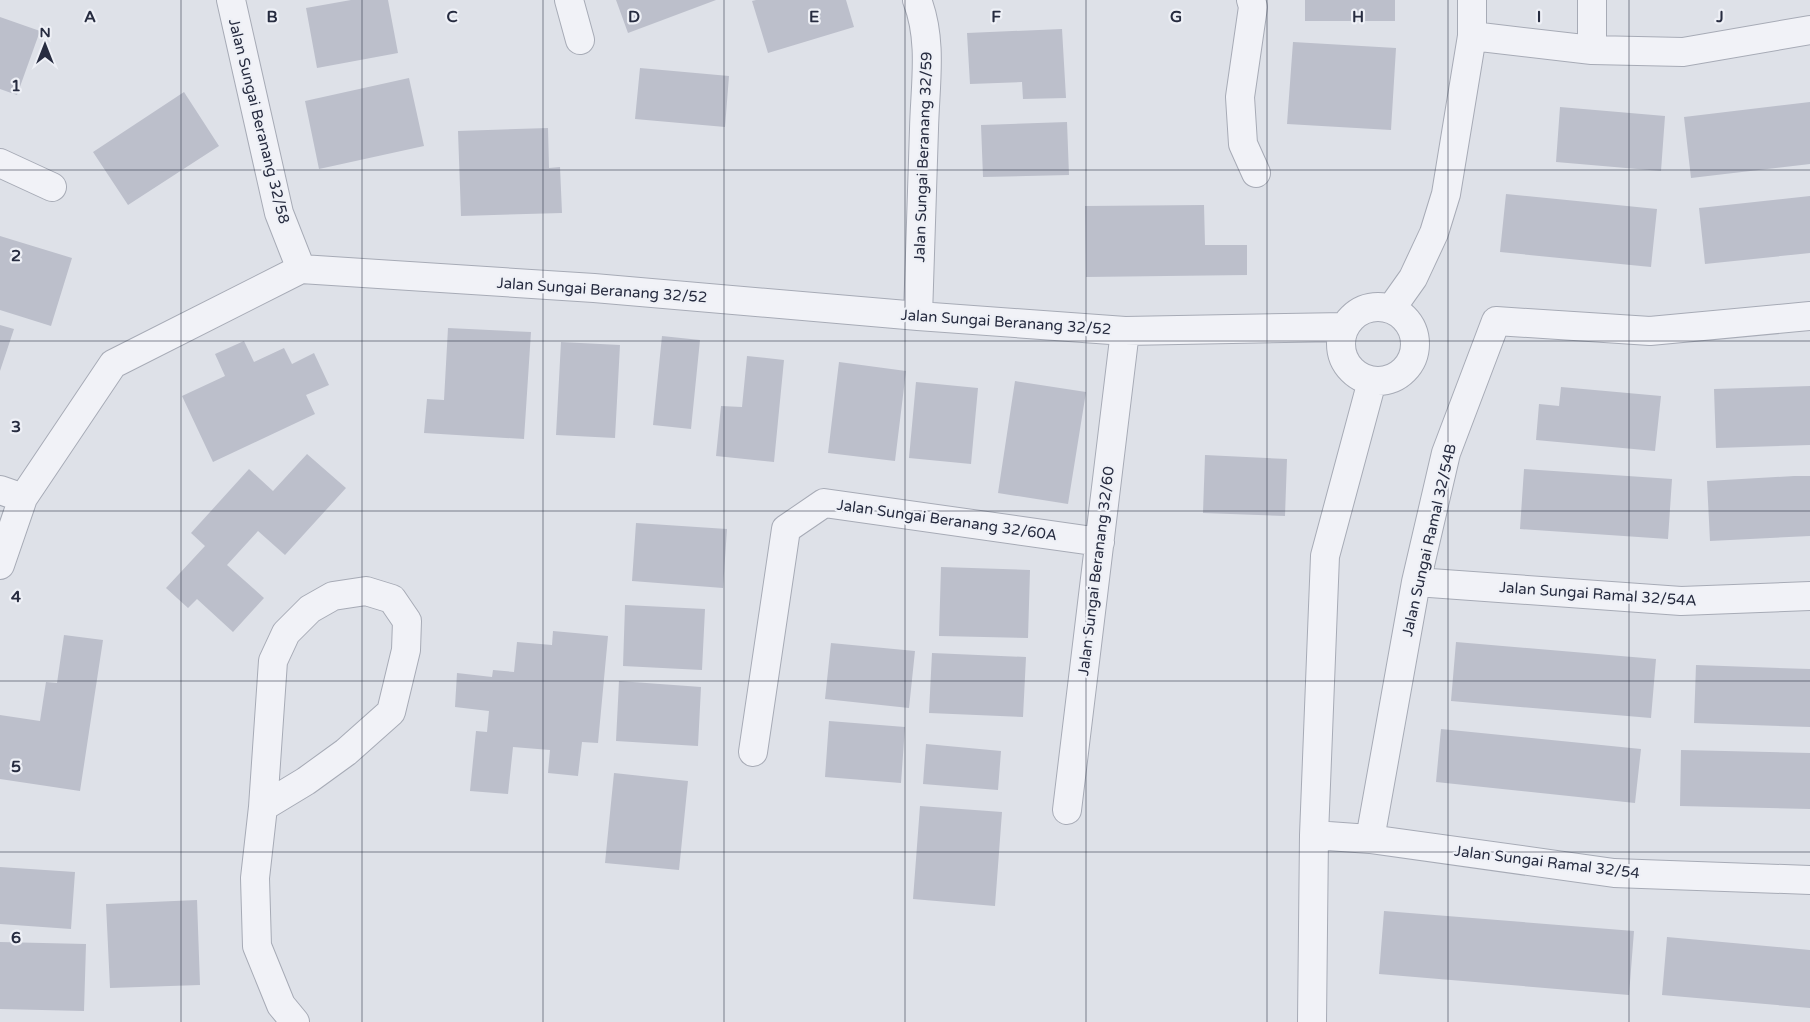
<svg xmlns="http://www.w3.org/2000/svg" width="1810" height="1022" font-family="'Varela Round',sans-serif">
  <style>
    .building { fill: #bcbfcb }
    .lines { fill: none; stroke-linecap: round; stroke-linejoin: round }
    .street-casing { stroke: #a7abb6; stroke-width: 30 }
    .street { stroke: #f1f2f7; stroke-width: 28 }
    .grid { fill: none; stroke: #272c40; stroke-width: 1; stroke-opacity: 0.55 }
    .labels { text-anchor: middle; stroke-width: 4.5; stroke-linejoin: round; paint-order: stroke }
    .street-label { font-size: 15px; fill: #272c40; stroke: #eef0f6 }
    .grid-label { font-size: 16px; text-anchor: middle; font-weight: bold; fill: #272c40; stroke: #eef0f6; stroke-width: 4.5; stroke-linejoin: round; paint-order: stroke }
  </style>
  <rect width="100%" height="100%" fill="#dee1e8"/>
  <path class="building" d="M351,0H388L398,53L317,68L306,8Z
    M616,0H716L628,33Z
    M756,0H846L854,27L768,53L752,1Z
    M1305,0H1395V21H1305Z
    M0,17L40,31L17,95L0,89Z
    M1062,29L1066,98L1023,99L1022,82L970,84L967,33Z
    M1293,42L1396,48L1391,130L1287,124Z
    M640,68L729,76L725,127L635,119Z
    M409,78L424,146L319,169L305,101Z
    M184,92L219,146L128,205L93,152Z
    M1810,102V164L1691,178L1684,117Z
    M1560,107L1665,116L1661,171L1556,162Z
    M1067,122L1069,175L983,177L981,125Z
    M548,128L549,168L560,167L562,213L461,216L458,131Z
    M1506,194L1657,209L1651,267L1500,252Z
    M1810,196V253L1705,264L1699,208Z
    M1204,205L1205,245H1247V275L1086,277L1085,206Z
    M0,236L72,258L51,326L0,310Z
    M0,325L14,329L0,371Z
    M448,328L531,332L524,439L424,433L427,399L444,400Z
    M662,336L700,340L691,429L653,425Z
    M244,341L254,362L284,348L292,364L314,353L329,385L306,395L315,414L213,462L182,396L225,376L215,354Z
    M561,342L620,345L615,438L556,435Z
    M747,356L784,360L774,462L716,456L721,406L742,407Z
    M839,362L906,371L895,461L828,453Z
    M1015,381L1086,392L1068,504L998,493Z
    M916,382L978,388L971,464L909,458Z
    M1810,386V445L1716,448L1714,389Z
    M1561,387L1661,396L1655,451L1536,440L1539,404L1559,406Z
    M307,454L346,488L285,555L258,531L227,565L264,598L233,632L197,599L188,608L166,588L205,546L191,533L249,469L273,491Z
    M1205,455L1287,459L1285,516L1203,513Z
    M1524,469L1672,479L1668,539L1520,529Z
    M1794,476H1810V536L1710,541L1707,481Z
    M636,523L727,529L723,588L632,581Z
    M941,567L1030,570L1028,638L939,636Z
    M625,605L705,609L702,670L623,666Z
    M553,631L608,636L598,743L582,742L578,776L548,773L550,750L513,747L508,794L470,791L476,731L487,732L489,711L455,707L457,673L492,677L493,670L514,672L517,642L552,645Z
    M64,635L103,640L80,791L0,779V715L40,721L46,682L57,683Z
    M1456,642L1656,659L1651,718L1451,701Z
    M831,643L915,651L909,708L825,699Z
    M932,653L1026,657L1023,717L929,713Z
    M1696,665L1810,669V727L1694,723Z
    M619,681L701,687L698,746L616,741Z
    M829,721L905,727L901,783L825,777Z
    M1441,729L1641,749L1635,803L1436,782Z
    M926,744L1001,751L998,790L923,784Z
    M1681,750L1810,753V809L1680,806Z
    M614,773L688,781L679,870L605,863Z
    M920,806L1002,812L995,906L913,899Z
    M0,867L75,872L71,929L0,924Z
    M197,900L200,985L110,988L106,904Z
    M1384,911L1634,931L1629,995L1379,974Z
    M1667,937L1810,950V1008L1662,995Z
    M0,942L86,944L84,1011L0,1009Z"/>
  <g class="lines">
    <defs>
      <path id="street" d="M231,0L279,213L301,269
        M569,0L580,40
        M917,0C933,41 925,85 924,129C922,191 920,253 918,316
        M1251,0L1253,7L1240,97L1243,144L1256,173
        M1472,36L1592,50L1683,52L1810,30
        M1592,50V0
        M0,163L52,187
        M1341 344a37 37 0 1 1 74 0a37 37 0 1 1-74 0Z
        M1391,309L1413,278L1434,233L1446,194L1472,36V0
        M0,490L23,498
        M0,565L23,498L113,364L301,269L594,288L918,316L1125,331L1345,327
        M1416,582L1681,601L1810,596
        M753,752L786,529L824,503L1100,542
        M263,807L306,781L346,752L391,712L406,650L407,621L392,599L366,591L333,596L310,609L286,633L273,661L263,807L255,878L257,946L281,1005L295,1022
        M1067,810L1125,331
        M1314,835L1370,839L1614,873L1810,880
        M1370,839L1416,582L1446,453L1496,321L1650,331L1810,316
        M1312,1022L1314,835L1325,556L1372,381"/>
    </defs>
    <use href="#street" class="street-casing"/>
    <use href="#street" class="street"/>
  </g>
  <path class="grid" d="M181,0V1022M362,0V1022M543,0V1022M724,0V1022M905,0V1022M1086,0V1022M1267,0V1022M1448,0V1022M1629,0V1022M0,170H1810M0,341H1810M0,511H1810M0,681H1810M0,852H1810"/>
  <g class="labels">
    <g class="street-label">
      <text transform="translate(259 121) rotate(76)" y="5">Jalan Sungai Beranang 32/58</text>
      <text transform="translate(923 157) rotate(-88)" y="5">Jalan Sungai Beranang 32/59</text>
      <text transform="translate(602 290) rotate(4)" y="5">Jalan Sungai Beranang 32/52</text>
      <text transform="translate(1006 322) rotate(4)" y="5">Jalan Sungai Beranang 32/52</text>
      <text transform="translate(947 520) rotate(8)" y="5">Jalan Sungai Beranang 32/60A</text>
      <text transform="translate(1429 540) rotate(-77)" y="5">Jalan Sungai Ramal 32/54B</text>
      <text transform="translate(1096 571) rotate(-83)" y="5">Jalan Sungai Beranang 32/60</text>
      <text transform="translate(1598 594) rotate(4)" y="5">Jalan Sungai Ramal 32/54A</text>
      <text transform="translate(1547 862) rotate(7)" y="5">Jalan Sungai Ramal 32/54</text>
    </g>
  </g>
  <g class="grid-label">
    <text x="90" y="22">A</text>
    <text x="272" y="22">B</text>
    <text x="452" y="22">C</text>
    <text x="634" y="22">D</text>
    <text x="814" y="22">E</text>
    <text x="996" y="22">F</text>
    <text x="1176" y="22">G</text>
    <text x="1358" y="22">H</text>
    <text x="1539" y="22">I</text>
    <text x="1720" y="22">J</text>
    <text x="16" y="91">1</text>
    <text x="16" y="261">2</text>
    <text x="16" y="432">3</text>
    <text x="16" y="602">4</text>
    <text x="16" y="772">5</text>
    <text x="16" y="943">6</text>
  </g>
  <g transform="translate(45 45)" stroke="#eef0f6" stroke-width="4" paint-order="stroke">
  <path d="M0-4L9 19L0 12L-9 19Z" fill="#272c40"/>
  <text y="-8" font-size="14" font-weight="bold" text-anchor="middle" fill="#272c40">N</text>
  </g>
</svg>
